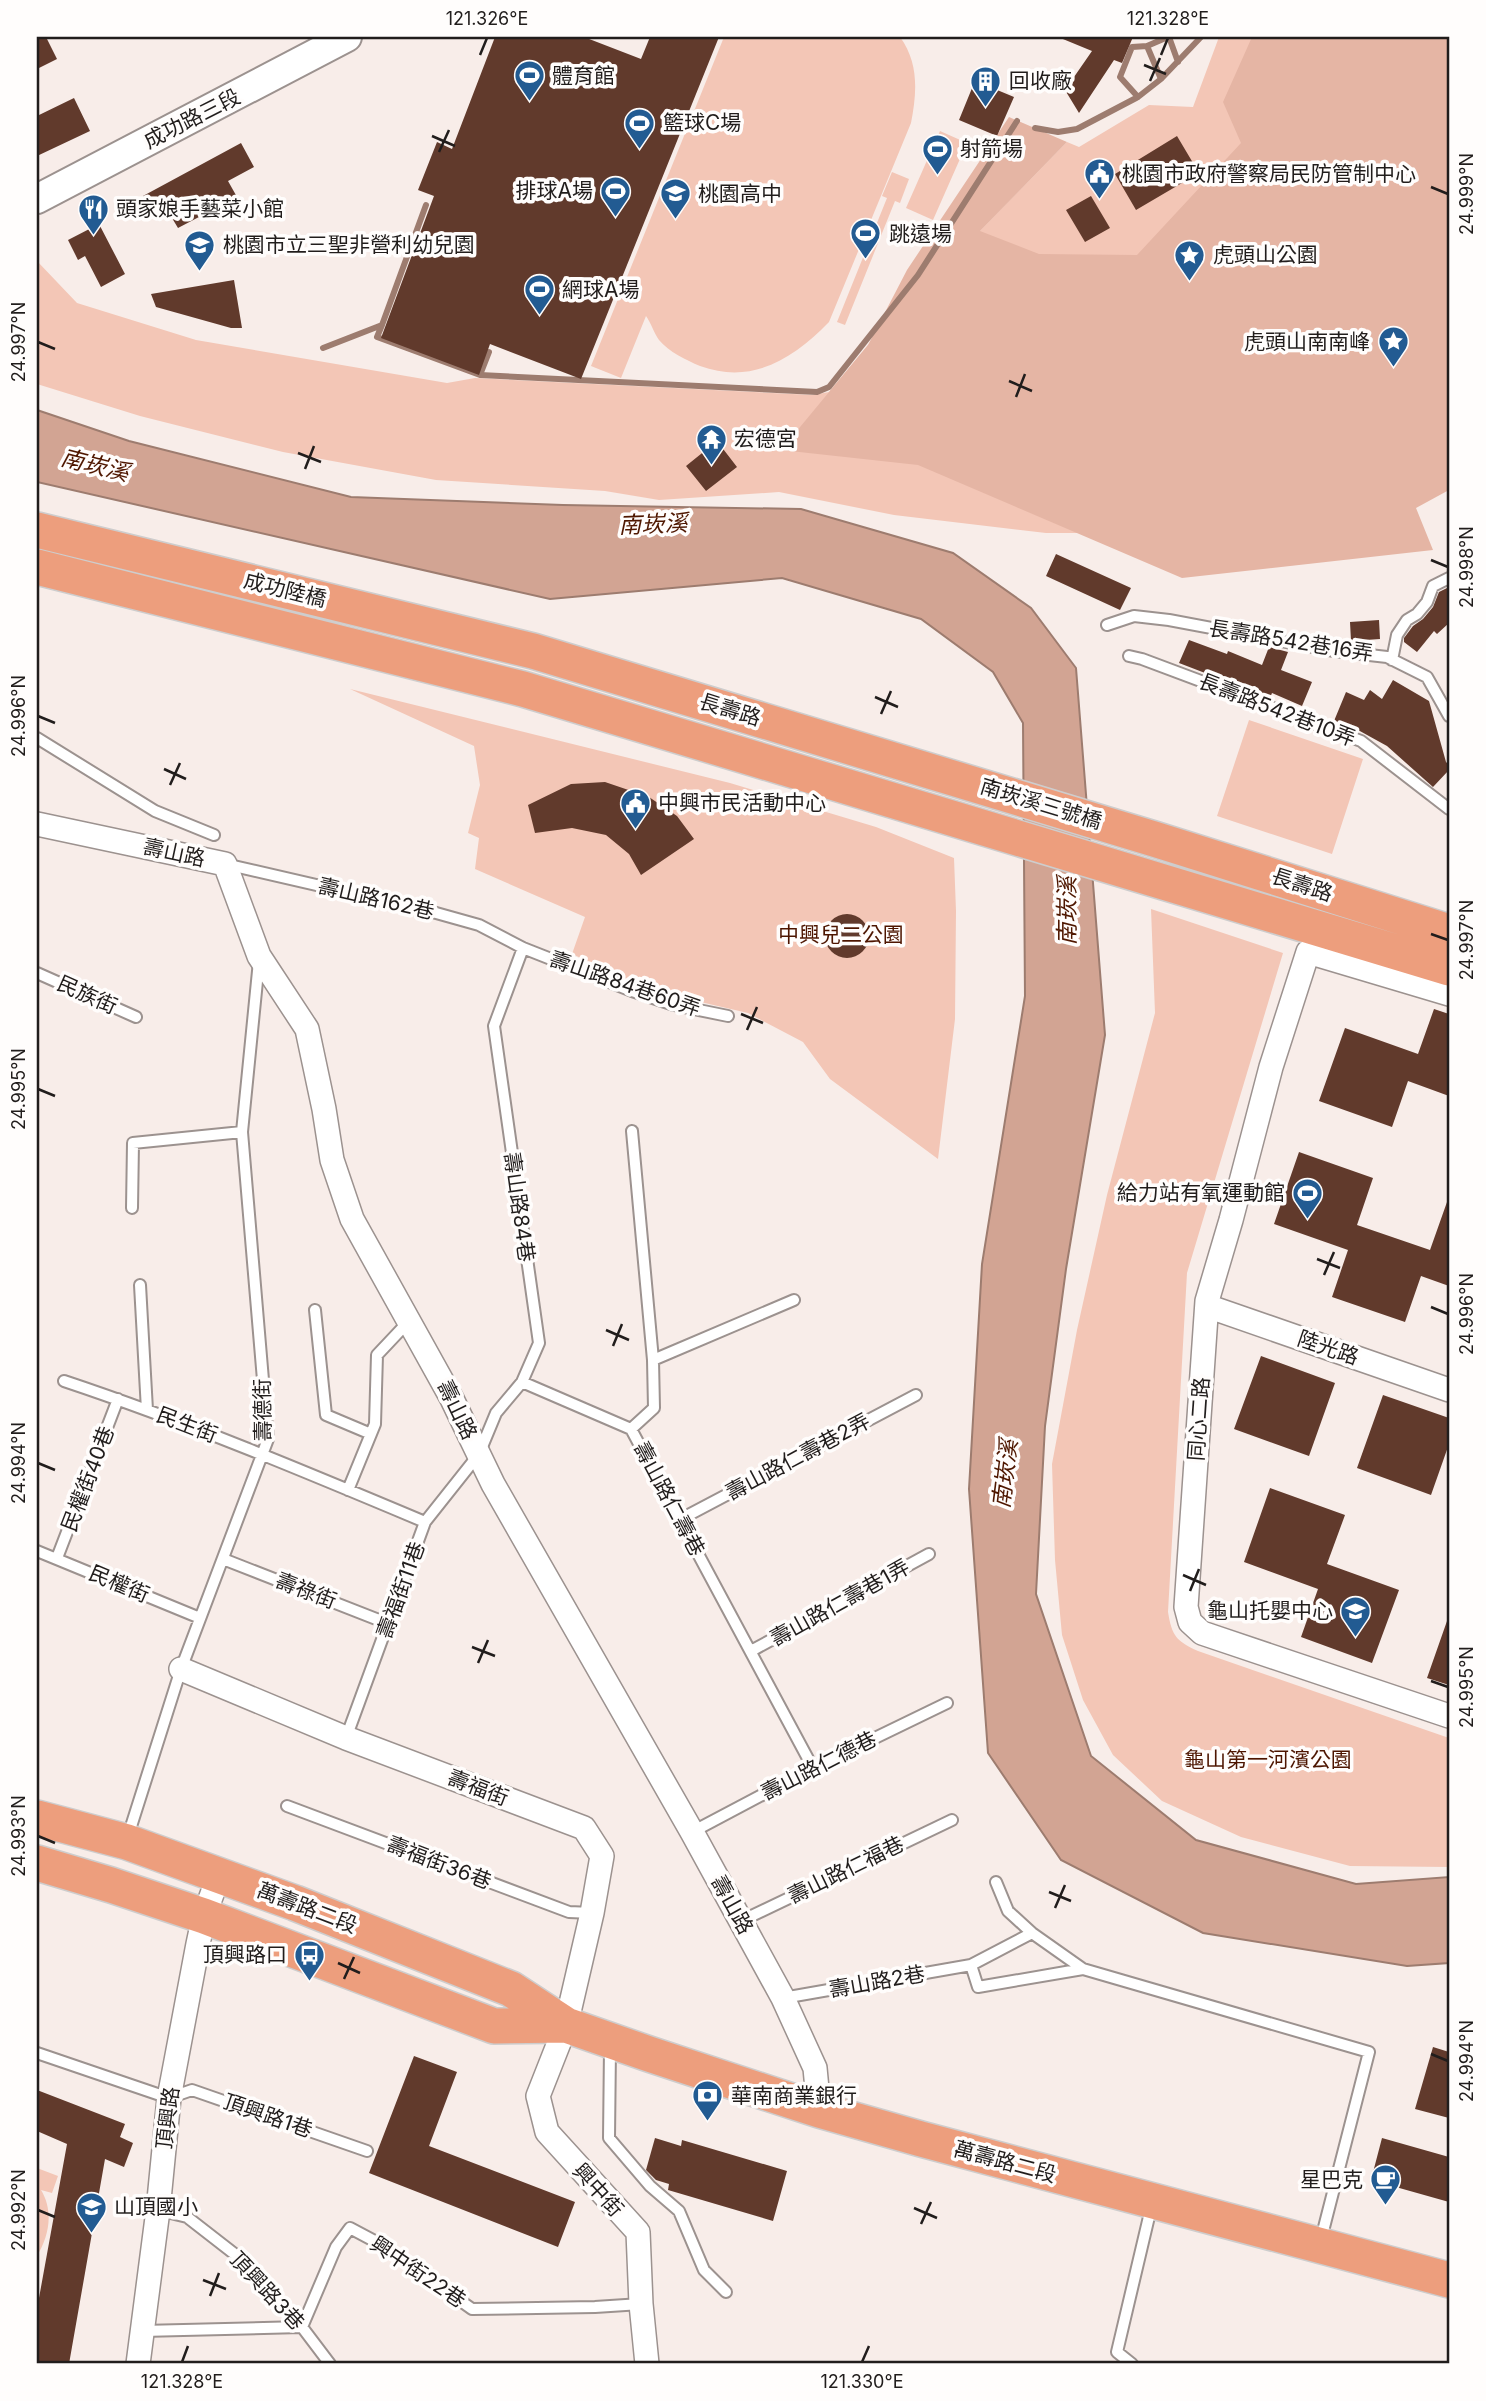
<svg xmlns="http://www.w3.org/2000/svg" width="1486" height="2401" font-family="Inter,'Noto Sans TC',sans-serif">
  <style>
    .green { fill: #f3c6b6 }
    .forest { fill: #e5b5a4 }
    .water { fill: #d2a493; stroke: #9d7c6f; stroke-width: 2 }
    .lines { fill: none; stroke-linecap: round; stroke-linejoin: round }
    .stream { stroke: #9d7c6f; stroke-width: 6 }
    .building { fill: #613a2c }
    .service-casing { stroke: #9c928f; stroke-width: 14 }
    .minor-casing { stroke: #9c928f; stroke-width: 26 }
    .tertiary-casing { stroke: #9c928f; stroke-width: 32 }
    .primary-casing { stroke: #cecdcd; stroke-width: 38 }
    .service { stroke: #fff; stroke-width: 10 }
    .minor { stroke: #fff; stroke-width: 23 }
    .tertiary { stroke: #fff; stroke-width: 28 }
    .primary { stroke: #ed9e7d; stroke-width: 35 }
    .ticks { fill: none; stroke: #211d1c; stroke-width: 2.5 }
    .labels { text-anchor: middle; stroke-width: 7; stroke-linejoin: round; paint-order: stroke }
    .poi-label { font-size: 21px; fill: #211d1c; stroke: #fffdfc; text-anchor: start }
    .street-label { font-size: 21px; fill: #211d1c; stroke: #fffdfc }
    .park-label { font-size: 21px; fill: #4d1500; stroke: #fffdfc }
    .water-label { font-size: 23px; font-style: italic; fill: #4f1700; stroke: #fffdfc }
    .neatline { fill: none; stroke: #211d1c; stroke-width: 2.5 }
    .ticks-label { font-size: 18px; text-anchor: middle; fill: #211d1c }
  </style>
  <rect width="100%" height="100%" fill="#f8ede9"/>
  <path class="green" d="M724,37H900C919,63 917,92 911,123L829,322C793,359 752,385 700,366C686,360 669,352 659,340C654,333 651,323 646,316L621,378L591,366Z
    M1219,37H1449L1118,533H1046L894,515L779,492L659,500L605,491L436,480L283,452L140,416L37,384V261L77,303L196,340L447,383L475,378L813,395L829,392L868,345L1067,142L1079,147L1149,105L1193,107Z
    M940,131L967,143L933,220L906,208Z
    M892,172L909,179L900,203L895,201L845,325L837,322L887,198L882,196Z
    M350,689L730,783L876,827L954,858L956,911L955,1019L938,1159L830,1079L803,1042L748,1013L653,991L572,954L585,917L475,869L479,838L468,833L480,785L474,746Z
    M1249,720L1363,759L1332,854L1217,816Z
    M1151,909L1283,953L1187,1273L1168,1612C1172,1636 1176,1641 1198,1651L1449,1738V1867L1350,1866L1241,1837L1162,1801L1113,1755L1083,1700L1062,1635L1055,1560L1052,1464L1077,1330L1107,1195L1155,1013Z
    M37,2168L58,2176L52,2193L41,2190C54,2211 49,2236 37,2256Z"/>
  <path class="forest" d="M1252,37H1449V490L1416,508L1433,550L1182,578L918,465L781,450L868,345L907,270L1009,117L1067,142L980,231L1039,254L1137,255L1241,143L1223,102Z"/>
  <path class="water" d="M37,410L129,441L351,497L563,505L801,509L953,553L1031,608L1076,668L1105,1035L1066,1269L1045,1426L1036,1594L1091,1756L1196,1840L1356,1884L1449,1877V1963L1407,1966L1203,1933L1061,1860L988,1753L969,1489L982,1264L1025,996L1023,723L993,672L921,619L782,578L550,599L37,482Z"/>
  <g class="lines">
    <path class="stream" d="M1169,37L1178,62
      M1147,46L1161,79
      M1138,97L1120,77L1132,47L1147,46L1168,37
      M1035,128L1058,132L1077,129L1138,97L1161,79L1201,37
      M382,325L426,205
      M323,348L382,325L377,337L480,375L817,392L829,387L918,275L1017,121
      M480,375L489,352"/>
  </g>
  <path class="building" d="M37,37H46L57,59L37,69Z
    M495,37H584L641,59L650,37H719L581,379L490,344L479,375L381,338L434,196L418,190L437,142L452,149Z
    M1058,37H1133L1122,63L1114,60L1079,113L1065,90L1092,51Z
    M979,71L990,87L1014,97L997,136L959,120Z
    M74,98L90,131L37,156V116Z
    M1177,136L1199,173L1136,210L1115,174Z
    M241,143L254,167L228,181L237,197L178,228L169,213L156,220L143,196Z
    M1091,196L1110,228L1085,242L1066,210Z
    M99,224L125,274L101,287L85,256L78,260L68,240Z
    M234,280L242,328H231L156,307L151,294Z
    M717,441L737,467L706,491L686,466Z
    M1056,554L1131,588L1120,610L1046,576Z
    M1449,587V623L1437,634L1434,631L1417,652L1404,642V638L1413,626L1423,619L1433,607L1439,592Z
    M1379,620L1380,639L1351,641L1350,622Z
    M1189,640L1227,654L1228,651L1262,665L1269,647L1288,652L1281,670L1312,682L1302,706L1272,693L1270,698L1179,663Z
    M1393,680L1429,701L1446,762L1449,765V770L1433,787L1387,746L1358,730L1334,721L1346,692L1364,700L1370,690L1382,699Z
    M605,782L649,797L677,816L694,839L641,875L629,854L606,835L572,828L535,833L528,805L571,784Z
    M825 936a22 22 0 1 1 44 0a22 22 0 1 1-44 0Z
    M1434,1009L1449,1014V1096L1408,1081L1392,1127L1319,1101L1345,1028L1418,1054Z
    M1299,1152L1373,1178L1357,1225L1430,1250L1447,1202H1449V1286L1421,1276L1405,1322L1332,1297L1348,1250L1274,1224Z
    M1261,1356L1335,1383L1309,1456L1234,1429Z
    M1383,1395L1449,1418V1444L1431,1495L1357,1468Z
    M1270,1488L1345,1515L1327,1564L1399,1590L1372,1663L1301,1637L1318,1589L1244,1562Z
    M1447,1621L1449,1622V1685L1427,1678Z
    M1433,2047L1449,2052V2118L1415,2109Z
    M414,2056L457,2072L429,2146L575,2202L558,2247L369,2173Z
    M37,2090L125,2124L120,2137L133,2143L124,2167L105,2159L69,2364H37V2309L67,2144L37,2131Z
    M655,2138L681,2146L682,2140L787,2171L773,2221L668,2190L669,2184L656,2180L646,2170Z
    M1382,2138L1449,2157V2202L1371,2180Z"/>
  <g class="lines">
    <defs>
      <path id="service" d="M1107,625L1134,616L1169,620L1334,651L1387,657L1427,677L1449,716
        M1129,656L1142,659L1361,741L1449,809
        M1392,660L1397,635L1407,620L1417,614L1427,602L1433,586L1449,578
        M37,738L155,811L214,835
        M225,864L429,911L479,925L523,948L632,991L674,1005L728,1016
        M37,973L136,1017
        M632,1131L653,1360L654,1408L631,1429L813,1768
        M132,1208L133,1143L242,1132
        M140,1285L147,1410
        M315,1310L326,1415L371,1434
        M653,1360L794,1300
        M64,1381C187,1422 306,1472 425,1522
        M522,1382L631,1429
        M348,1490L375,1424L377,1355L410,1320
        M679,1520L916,1395
        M37,1551L200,1618
        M57,1558L118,1399
        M223,1559L389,1624
        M751,1651L929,1554
        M346,1738L425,1522L479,1454L496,1413L522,1382L539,1343L494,1026L523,948
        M287,1806L569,1912L592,1913
        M692,1832L813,1768L947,1703
        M128,1836L181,1669L268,1439L242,1132L259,961
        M996,1882L1008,1911L1032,1933L1083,1969
        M741,1921L952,1820
        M1032,1933L971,1965L978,1987L1083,1969L1369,2052L1321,2239
        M783,1998L971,1965
        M610,2048L609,2138L650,2186L679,2211L704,2270L726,2292
        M37,2053L169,2098L192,2090L367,2151
        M158,2210L187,2217L250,2266L302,2327L330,2364
        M142,2331L302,2327L336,2247L350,2228L382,2245L472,2309L595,2307L641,2304
        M1132,2364L1117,2352L1152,2204"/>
      <path id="minor" d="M37,824L225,864L259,956L307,1029L324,1109L332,1160L352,1219L452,1399L493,1484L692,1832L783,1998L815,2068L819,2110
        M1449,994L1308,952L1271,1067L1231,1220L1207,1301L1186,1607L1190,1622L1202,1633L1449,1716
        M1207,1306L1449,1390
        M181,1669L346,1738L584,1828L602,1856L592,1913L566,2025L538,2096L547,2132L638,2232L641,2304L647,2364
        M138,2364L158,2210L169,2098L198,1944L204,1916L219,1875"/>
      <path id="tertiary" d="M37,199L347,37"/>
      <path id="primary" d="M37,530L533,651L1154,839L1449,932
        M37,567L523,689L1449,968
        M37,1818L127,1842L295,1903L511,1989L566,2025L649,2054L819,2110L921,2139L1449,2280
        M37,1863L111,1885L204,1916L494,2026L566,2025"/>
    </defs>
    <use href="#service" class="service-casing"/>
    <use href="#minor" class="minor-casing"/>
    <use href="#tertiary" class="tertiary-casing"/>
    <use href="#primary" class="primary-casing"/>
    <use href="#service" class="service"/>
    <use href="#minor" class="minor"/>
    <use href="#tertiary" class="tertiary"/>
    <use href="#primary" class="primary"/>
  </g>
  <path class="ticks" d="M480,55L487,38M1161,55L1168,38M1144,65L1166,74M1150,81L1160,58M432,136L455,146M439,152L449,130M1431,187L1448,194M38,342L55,349M1009,381L1032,391M1016,397L1025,374M298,453L321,462M305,469L314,446M1431,560L1448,567M875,697L898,707M881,714L891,691M38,716L55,723M164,769L186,779M170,785L180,763M1431,934L1448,940M741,1014L763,1023M747,1030L757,1007M38,1089L55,1096M1317,1259L1340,1268M1324,1275L1334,1252M1431,1307L1448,1314M606,1330L629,1340M613,1346L622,1324M38,1463L55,1470M1183,1575L1206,1585M1190,1591L1199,1569M472,1647L495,1656M478,1663L488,1640M1431,1681L1448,1687M38,1836L55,1843M1049,1892L1071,1901M1055,1908L1065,1885M338,1963L360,1973M344,1979L354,1957M1431,2054L1448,2061M914,2208L937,2218M38,2210L55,2217M921,2224L931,2202M203,2280L226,2289M210,2296L219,2273M182,2362L188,2346M862,2362L869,2346"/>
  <defs>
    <symbol id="stadium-pin" viewBox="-11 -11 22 30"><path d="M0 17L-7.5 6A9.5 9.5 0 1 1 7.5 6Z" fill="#225b92" stroke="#fffdfc"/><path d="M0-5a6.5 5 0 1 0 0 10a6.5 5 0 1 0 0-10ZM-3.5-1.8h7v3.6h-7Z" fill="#fff"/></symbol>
    <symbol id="building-pin" viewBox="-11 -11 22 30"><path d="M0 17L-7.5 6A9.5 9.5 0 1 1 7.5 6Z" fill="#225b92" stroke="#fffdfc"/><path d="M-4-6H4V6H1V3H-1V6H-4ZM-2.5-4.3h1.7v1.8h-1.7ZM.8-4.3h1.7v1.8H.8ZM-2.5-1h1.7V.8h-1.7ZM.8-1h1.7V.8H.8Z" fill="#fff"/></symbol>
    <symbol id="civic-pin" viewBox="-11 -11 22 30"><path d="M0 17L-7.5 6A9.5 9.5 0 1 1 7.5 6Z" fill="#225b92" stroke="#fffdfc"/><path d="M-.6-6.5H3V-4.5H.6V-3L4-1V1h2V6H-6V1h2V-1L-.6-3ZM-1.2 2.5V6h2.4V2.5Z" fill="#fff"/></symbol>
    <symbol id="school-pin" viewBox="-11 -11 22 30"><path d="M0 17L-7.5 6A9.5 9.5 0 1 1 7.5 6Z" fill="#225b92" stroke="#fffdfc"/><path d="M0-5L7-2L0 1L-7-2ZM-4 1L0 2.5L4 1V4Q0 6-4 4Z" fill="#fff"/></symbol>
    <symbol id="restaurant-pin" viewBox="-11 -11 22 30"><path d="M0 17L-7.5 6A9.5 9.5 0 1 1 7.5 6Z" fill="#225b92" stroke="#fffdfc"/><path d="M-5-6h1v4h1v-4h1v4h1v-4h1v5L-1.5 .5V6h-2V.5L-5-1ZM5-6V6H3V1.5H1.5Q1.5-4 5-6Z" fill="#fff"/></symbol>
    <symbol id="sight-pin" viewBox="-11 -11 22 30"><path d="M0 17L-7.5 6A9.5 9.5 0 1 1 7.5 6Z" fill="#225b92" stroke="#fffdfc"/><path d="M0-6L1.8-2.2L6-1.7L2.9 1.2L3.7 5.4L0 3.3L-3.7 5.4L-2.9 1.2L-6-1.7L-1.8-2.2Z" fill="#fff"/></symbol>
    <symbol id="temple-pin" viewBox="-11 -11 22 30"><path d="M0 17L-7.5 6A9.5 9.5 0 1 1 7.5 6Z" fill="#225b92" stroke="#fffdfc"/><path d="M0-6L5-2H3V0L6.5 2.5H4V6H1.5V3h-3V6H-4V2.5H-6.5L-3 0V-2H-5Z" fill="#fff"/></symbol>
    <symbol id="bus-pin" viewBox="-11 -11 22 30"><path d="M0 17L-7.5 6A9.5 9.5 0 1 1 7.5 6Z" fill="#225b92" stroke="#fffdfc"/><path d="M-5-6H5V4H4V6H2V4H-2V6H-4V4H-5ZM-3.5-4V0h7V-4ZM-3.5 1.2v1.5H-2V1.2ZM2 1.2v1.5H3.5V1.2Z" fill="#fff"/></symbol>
    <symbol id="bank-pin" viewBox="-11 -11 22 30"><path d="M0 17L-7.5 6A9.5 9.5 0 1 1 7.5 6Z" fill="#225b92" stroke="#fffdfc"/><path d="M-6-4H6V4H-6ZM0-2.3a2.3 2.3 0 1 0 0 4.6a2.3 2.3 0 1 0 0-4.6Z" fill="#fff"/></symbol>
    <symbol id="cafe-pin" viewBox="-11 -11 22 30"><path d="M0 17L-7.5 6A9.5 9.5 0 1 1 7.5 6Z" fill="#225b92" stroke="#fffdfc"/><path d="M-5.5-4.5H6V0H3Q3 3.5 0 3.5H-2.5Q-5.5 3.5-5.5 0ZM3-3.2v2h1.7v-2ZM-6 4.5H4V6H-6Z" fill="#fff"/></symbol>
  </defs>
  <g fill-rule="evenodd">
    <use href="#stadium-pin" x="512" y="58" width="35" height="47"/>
    <use href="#building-pin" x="968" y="64" width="35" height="47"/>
    <use href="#stadium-pin" x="622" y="106" width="35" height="47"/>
    <use href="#stadium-pin" x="920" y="132" width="35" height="47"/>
    <use href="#civic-pin" x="1082" y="156" width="35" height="47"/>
    <use href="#stadium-pin" x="598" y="174" width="35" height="47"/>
    <use href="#school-pin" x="658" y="176" width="35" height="47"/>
    <use href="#restaurant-pin" x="76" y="192" width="35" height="47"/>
    <use href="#stadium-pin" x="848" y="216" width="35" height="47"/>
    <use href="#school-pin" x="182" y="228" width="35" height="47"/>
    <use href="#sight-pin" x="1172" y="238" width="35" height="47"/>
    <use href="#stadium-pin" x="522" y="272" width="35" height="47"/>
    <use href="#sight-pin" x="1376" y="324" width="35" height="47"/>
    <use href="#temple-pin" x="694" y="422" width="35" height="47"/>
    <use href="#civic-pin" x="618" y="786" width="35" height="47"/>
    <use href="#stadium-pin" x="1290" y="1176" width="35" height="47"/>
    <use href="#school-pin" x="1338" y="1594" width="35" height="47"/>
    <use href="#bus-pin" x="292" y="1938" width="35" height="47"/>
    <use href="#bank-pin" x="690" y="2078" width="35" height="47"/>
    <use href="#cafe-pin" x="1368" y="2162" width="35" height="47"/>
    <use href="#school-pin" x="74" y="2190" width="35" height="47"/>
  </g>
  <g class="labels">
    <g class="poi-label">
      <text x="552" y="83">體育館</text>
      <text x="1009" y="88">回收廠</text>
      <text x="663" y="130">籃球C場</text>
      <text x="960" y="156">射箭場</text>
      <text x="1122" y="181">桃園市政府警察局民防管制中心</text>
      <text x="593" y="198" text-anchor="end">排球A場</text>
      <text x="698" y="201">桃園高中</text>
      <text x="116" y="216">頭家娘手藝菜小館</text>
      <text x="889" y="241">跳遠場</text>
      <text x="223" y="252">桃園市立三聖非營利幼兒園</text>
      <text x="1213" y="262">虎頭山公園</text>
      <text x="562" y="297">網球A場</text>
      <text x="1370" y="349" text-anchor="end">虎頭山南南峰</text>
      <text x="734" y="446">宏德宮</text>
      <text x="658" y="810">中興市民活動中心</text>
      <text x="1285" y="1200" text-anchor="end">給力站有氧運動館</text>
      <text x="1333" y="1618" text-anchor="end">龜山托嬰中心</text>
      <text x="287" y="1962" text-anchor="end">頂興路口</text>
      <text x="731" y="2103">華南商業銀行</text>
      <text x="1363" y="2187" text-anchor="end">星巴克</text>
      <text x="114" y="2214">山頂國小</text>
    </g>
    <g class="street-label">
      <text transform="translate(192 119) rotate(-27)" y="7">成功路三段</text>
      <text transform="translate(285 590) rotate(14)" y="7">成功陸橋</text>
      <text transform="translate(1291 641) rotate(9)" y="7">長壽路542巷16弄</text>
      <text transform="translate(730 710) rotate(17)" y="7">長壽路</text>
      <text transform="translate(1277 710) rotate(21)" y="7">長壽路542巷10弄</text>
      <text transform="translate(1041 804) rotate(17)" y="7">南崁溪三號橋</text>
      <text transform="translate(174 853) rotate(12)" y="7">壽山路</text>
      <text transform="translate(1302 885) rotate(18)" y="7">長壽路</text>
      <text transform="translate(376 899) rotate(13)" y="7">壽山路162巷</text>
      <text transform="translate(625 984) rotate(19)" y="7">壽山路84巷60弄</text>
      <text transform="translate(87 995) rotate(24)" y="7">民族街</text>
      <text transform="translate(519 1207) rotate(82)" y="7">壽山路84巷</text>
      <text transform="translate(1328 1348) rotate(19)" y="7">陸光路</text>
      <text transform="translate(263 1410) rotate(-91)" y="7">壽德街</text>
      <text transform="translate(457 1410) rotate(64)" y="7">壽山路</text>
      <text transform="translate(1199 1419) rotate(-86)" y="7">同心二路</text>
      <text transform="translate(187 1425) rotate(21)" y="7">民生街</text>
      <text transform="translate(798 1457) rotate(-28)" y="7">壽山路仁壽巷2弄</text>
      <text transform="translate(88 1479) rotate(-69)" y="7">民權街40巷</text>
      <text transform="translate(669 1499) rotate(62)" y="7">壽山路仁壽巷</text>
      <text transform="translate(119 1584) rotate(23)" y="7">民權街</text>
      <text transform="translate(401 1590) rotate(-70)" y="7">壽福街11巷</text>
      <text transform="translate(306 1591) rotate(21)" y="7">壽祿街</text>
      <text transform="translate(840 1603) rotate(-29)" y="7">壽山路仁壽巷1弄</text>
      <text transform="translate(819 1766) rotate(-27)" y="7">壽山路仁德巷</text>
      <text transform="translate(478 1788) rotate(21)" y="7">壽福街</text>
      <text transform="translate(439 1863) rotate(21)" y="7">壽福街36巷</text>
      <text transform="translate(846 1870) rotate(-26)" y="7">壽山路仁福巷</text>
      <text transform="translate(732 1905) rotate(61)" y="7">壽山路</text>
      <text transform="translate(307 1908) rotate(21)" y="7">萬壽路二段</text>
      <text transform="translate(877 1982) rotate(-10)" y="7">壽山路2巷</text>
      <text transform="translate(268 2116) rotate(19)" y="7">頂興路1巷</text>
      <text transform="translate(168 2118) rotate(-83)" y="7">頂興路</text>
      <text transform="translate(1005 2162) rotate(15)" y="7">萬壽路二段</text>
      <text transform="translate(598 2190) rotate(48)" y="7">興中街</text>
      <text transform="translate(418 2272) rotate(34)" y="7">興中街22巷</text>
      <text transform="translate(267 2291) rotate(47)" y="7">頂興路3巷</text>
    </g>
    <g class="park-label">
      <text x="841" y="942">中興兒二公園</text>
      <text x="1268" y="1767">龜山第一河濱公園</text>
    </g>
    <g class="water-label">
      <text transform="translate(95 465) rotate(14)" y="8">南崁溪</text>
      <text transform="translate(653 524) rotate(-2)" y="8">南崁溪</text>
      <text transform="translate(1067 911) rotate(-90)" y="8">南崁溪</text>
      <text transform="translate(1005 1474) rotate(-83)" y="8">南崁溪</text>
    </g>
  </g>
  <rect width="1486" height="2401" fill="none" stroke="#fffdfc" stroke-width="77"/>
  <rect x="38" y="38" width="1410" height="2324" class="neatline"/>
  <g class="ticks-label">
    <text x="487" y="25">121.326°E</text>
    <text x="1168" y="25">121.328°E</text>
    <text transform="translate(1467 194) rotate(-90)" y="6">24.999°N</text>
    <text transform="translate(19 342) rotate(-90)" y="6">24.997°N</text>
    <text transform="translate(1467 567) rotate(-90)" y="6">24.998°N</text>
    <text transform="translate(19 716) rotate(-90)" y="6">24.996°N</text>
    <text transform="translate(1467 940) rotate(-90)" y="6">24.997°N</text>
    <text transform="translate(19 1089) rotate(-90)" y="6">24.995°N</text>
    <text transform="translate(1467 1314) rotate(-90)" y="6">24.996°N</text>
    <text transform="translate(19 1463) rotate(-90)" y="6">24.994°N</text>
    <text transform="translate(1467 1687) rotate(-90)" y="6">24.995°N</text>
    <text transform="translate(19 1836) rotate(-90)" y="6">24.993°N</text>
    <text transform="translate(1467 2061) rotate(-90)" y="6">24.994°N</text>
    <text transform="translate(19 2210) rotate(-90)" y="6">24.992°N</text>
    <text x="182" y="2388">121.328°E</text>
    <text x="862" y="2388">121.330°E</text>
  </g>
</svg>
